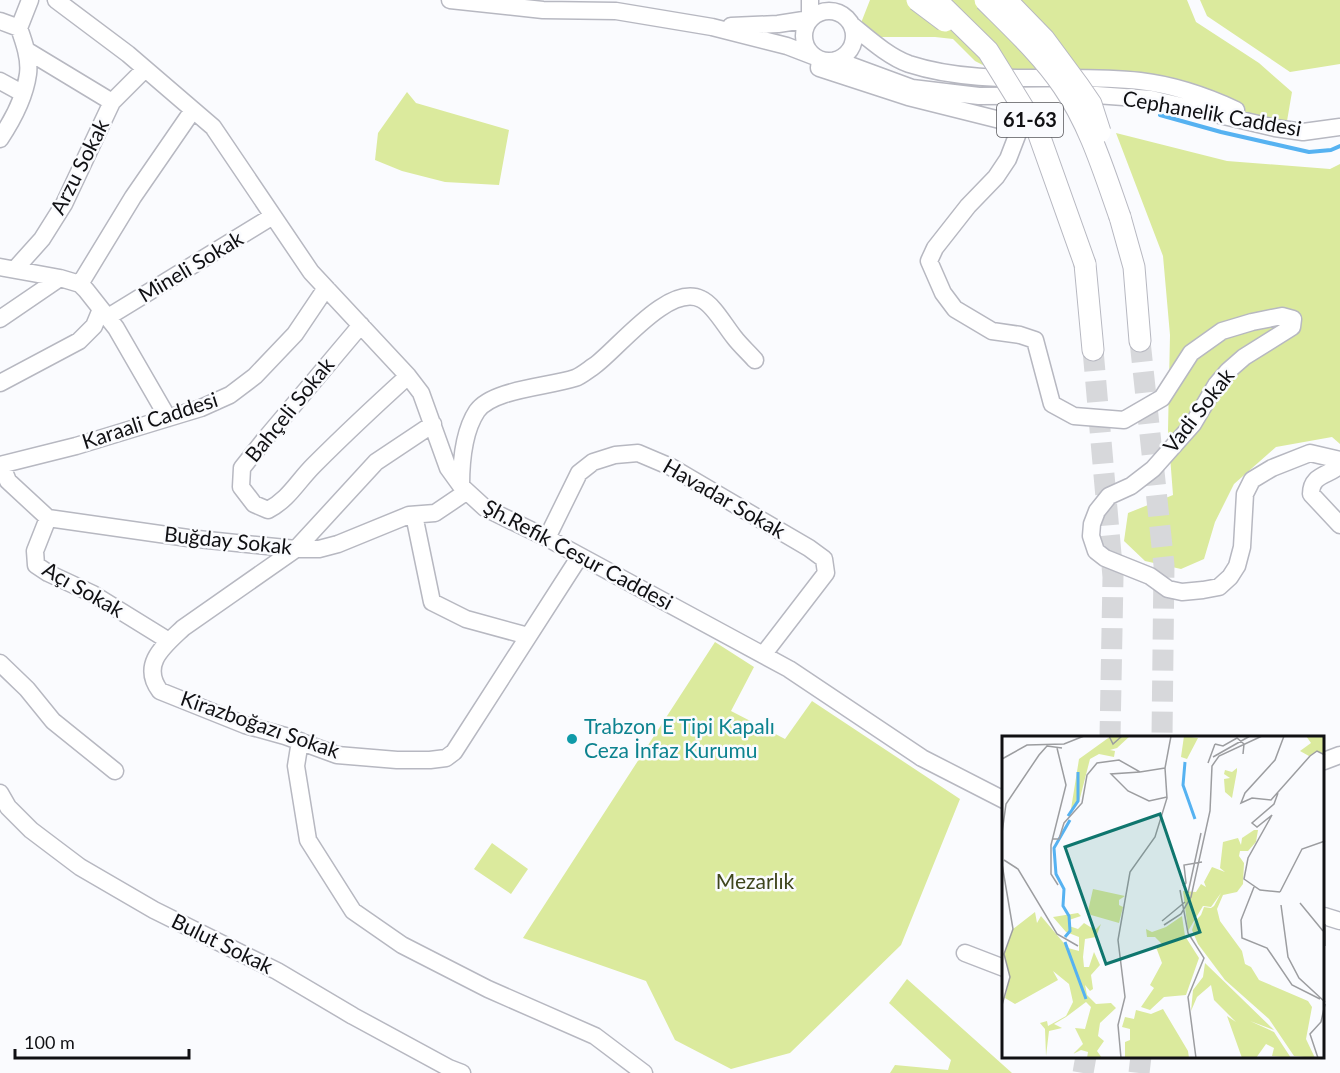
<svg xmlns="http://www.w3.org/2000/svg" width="1340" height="1073" font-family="Lato,sans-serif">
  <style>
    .green { fill: #dbea9d }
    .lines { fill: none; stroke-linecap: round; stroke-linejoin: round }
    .stream { stroke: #56b2f1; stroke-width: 4 }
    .major-tunnel { stroke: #d7d8db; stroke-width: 21; stroke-dasharray: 21 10; stroke-linecap: butt }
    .minor-casing { stroke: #b7b8c1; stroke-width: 19 }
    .major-casing { stroke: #b7b8c1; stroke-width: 23 }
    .minor { stroke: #fff; stroke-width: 16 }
    .major { stroke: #fff; stroke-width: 21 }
    .major-bridge-casing { stroke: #b7b8c1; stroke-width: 23; stroke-linecap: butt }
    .major-bridge { stroke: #fff; stroke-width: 21 }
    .culture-dot { fill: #0f9aa8; stroke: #fafbfe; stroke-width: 2 }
    .labels { text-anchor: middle; stroke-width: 5; stroke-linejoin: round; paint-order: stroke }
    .shield { fill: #fafbfe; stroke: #56565a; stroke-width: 1.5 }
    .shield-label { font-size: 20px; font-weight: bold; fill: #101013 }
    .street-label { font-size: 21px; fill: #101013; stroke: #fafbfe }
    .culture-label { font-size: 21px; fill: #0d838f; stroke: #fafbfe; text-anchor: start }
    .park-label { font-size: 21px; fill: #3e451c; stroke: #fafbfe }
    .inset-river { fill: none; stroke: #56b2f1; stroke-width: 3 }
    .inset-road { fill: none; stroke: #9c9da0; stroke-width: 1.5 }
    .view { fill: #0f766e; fill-opacity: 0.15; stroke: #0f766e; stroke-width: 3 }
    .inset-edge { fill: none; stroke: #101013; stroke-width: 3 }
  </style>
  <rect width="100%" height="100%" fill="#fafbfe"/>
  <path class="green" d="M870,0H1187L1196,22L1259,63L1292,92L1287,121L1272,120L1075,70L1016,82L975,61L953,39L935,37H881L859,28Z
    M1200,0H1340V64L1290,72L1207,16Z
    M407,92L416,103L509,130L499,185L445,182L402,171L375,160L378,133Z
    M1116,133L1227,161L1330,169L1340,164V444L1332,437L1276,447L1234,484L1215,522L1204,559L1181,569L1145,561L1124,541L1128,513L1173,495L1168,430L1170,335L1163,256Z
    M715,642L754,667L731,711L785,739L812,701L960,799L901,945L790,1053L731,1069L675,1040L646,981L523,938Z
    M492,843L528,869L511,894L474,869Z
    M907,979L1012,1073H890L895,1065L948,1070L951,1060L889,1003Z"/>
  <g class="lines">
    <path class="stream" d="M1160,115L1221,132L1309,152L1331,150L1340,146"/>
    <path class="major-tunnel" d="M1140,341L1164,565L1162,737
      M1093,350L1113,577L1110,737
      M1083,1073L1086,1056
      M1139,1073L1141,1056"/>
    <defs>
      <path id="minor" d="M56,0L128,54L213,127L311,272L408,376L421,393L448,468L461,486L485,508L547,538L789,669L922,758L1004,800
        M450,0L543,10L616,11L712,27L787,46L813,56
        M804 36a25 25 0 1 1 50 0a25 25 0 1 1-50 0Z
        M0,21L19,28
        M731,26L778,24L810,19V0
        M853,26C869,39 889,57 909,64C983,88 1064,72 1140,81C1174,85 1206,96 1236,110
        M26,50L112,102
        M820,60L819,68L908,97L1000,120L1018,133L1008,159L996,177L968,206L935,248L929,261L943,293L955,309L992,331L1020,335L1035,340L1052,404L1074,416L1124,420L1162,398L1191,353L1222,331L1252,322L1282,316L1293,319L1292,327L1244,357L1228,371L1216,385L1193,424L1153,469L1131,486L1109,496L1097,511L1092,524L1091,536L1096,551L1105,558L1150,576L1168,589L1182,592L1203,590L1219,587L1230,577L1237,566L1242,547L1245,494L1252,480L1272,468L1310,453L1340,460
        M836,60L912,88L979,96L1096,95L1151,99L1275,128L1303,132L1340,127
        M0,81L22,93
        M0,139C12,121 25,96 28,74C30,59 24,42 19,28L30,0
        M0,267L60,278L80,284L86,290L116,328L168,418
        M16,268L42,239L64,204L112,102L145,69
        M80,284L133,197L193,110
        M108,317L273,216
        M0,319L60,278
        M361,325L265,439L242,468L241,487L254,504L268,510C289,499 297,482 314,465C345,434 376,405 408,376
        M0,383L79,341L94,326L101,309
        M433,424L376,462L296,549L183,628C164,646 140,664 160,691L245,725L285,736L337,755L397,760H430L446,758L454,752L580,556
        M0,465L76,446L168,418L201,408L230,395L255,376L295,334L326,288
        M1340,465C1329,476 1311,474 1311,494L1340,525
        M2,466L8,481L48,518L188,538L296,549H319L338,544L409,515L435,513L466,492
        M461,486C461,462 463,432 477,411C493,389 548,387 575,378C581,376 588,370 594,366C617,350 668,283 701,299C713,304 725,326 734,337C740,345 748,352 755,360
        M414,515L432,602L466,619L528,636
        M48,518L35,551L36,565L48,573L93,594L169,641
        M547,538L579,473L593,462L615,455L638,453L671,467L809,548L824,559L826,573L763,655
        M0,663L27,689L53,721L115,771
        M300,741L296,766L308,840L353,911L402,945L488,989L595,1036L644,1073
        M1324,761L1340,755
        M0,793L8,807L31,830L80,867L154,910L277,971L353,1016L449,1068L462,1073
        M1324,916L1340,921
        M965,953L1004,968"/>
      <path id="major" d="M1120,217L1134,267L1140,341
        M1085,264L1093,350"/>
    </defs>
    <use href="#minor" class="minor-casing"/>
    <use href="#major" class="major-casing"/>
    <use href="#minor" class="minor"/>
    <use href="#major" class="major"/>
    <defs>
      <path id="major-bridge" d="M917,0L945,21
        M936,0L988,51L1038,132L1085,264
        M985,0C1011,26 1043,56 1063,86C1090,125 1104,172 1120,217
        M1006,0L1044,39L1078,85L1091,104L1100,132"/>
    </defs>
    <use href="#major-bridge" class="major-bridge-casing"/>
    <use href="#major-bridge" class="major-bridge"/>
  </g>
  <circle class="culture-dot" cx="572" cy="739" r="6"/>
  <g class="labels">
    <rect class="shield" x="997" y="103" width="66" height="34" rx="4.5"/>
    <g class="shield-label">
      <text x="1030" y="127">61-63</text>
    </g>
    <g class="street-label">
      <text transform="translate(1212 114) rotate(10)" y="7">Cephanelik Caddesi</text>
      <text transform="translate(80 167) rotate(-63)" y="7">Arzu Sokak</text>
      <text transform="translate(191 267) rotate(-31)" y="7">Mineli Sokak</text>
      <text transform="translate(290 410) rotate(-51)" y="7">Bahçeli Sokak</text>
      <text transform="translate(1199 411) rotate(-52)" y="7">Vadi Sokak</text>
      <text transform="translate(150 421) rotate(-18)" y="7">Karaali Caddesi</text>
      <text transform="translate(724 499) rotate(30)" y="7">Havadar Sokak</text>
      <text transform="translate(228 541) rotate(6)" y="7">Buğday Sokak</text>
      <text transform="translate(578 555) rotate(28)" y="7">Şh.Refik Cesur Caddesi</text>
      <text transform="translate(83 590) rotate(30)" y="7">Açı Sokak</text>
      <text transform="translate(260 725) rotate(19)" y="7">Kirazboğazı Sokak</text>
      <text transform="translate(222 944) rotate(26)" y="7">Bulut Sokak</text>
    </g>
    <g class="culture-label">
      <text x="584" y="734">Trabzon E Tipi Kapalı<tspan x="584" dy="24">Ceza İnfaz Kurumu</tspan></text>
    </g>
    <g class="park-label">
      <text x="755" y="889">Mezarlık</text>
    </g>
  </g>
  <g transform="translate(1002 736)">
    <rect width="322" height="322" fill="#fafbfe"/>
    <path d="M109,0H128L115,12L108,14L113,15L112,21L97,18L88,23L77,66L69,73L77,23ZM182,0L196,2L185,23L179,21ZM304,0H322V18L315,15L307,20L298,15L309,7ZM235,32V35L230,62L223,56L222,43L228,42L222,38L223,34L230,36ZM252,94H256L254,106L246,115H238L237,120L242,127L241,148L235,156L221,159L215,173L218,185L240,215L243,228L249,231L257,244L306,265L310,271L304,303L313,322L292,320L267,283L223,244L196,208L190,194L193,185L199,179L202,171L209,172L212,170L219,157L209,171L201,170L186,195L181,155L194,156L199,148L204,151L202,146L210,131L223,136L218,132L221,106L236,102L239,109L240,102ZM91,153L123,160L117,164V169L121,171L117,187L89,179L86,175ZM33,176L35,187L39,180L66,212L77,215V201L64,196L51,181L76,177L79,180L67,184V190L76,193L82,187L93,194L99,188L94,201L83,203L81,221L82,231H87L92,216L98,229L89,239L91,253L88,255L83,249L85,259L94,268L109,267L114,272L98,287L96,300L102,305L95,315L100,322H85L86,316L79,314L71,318L81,308L73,292L83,293L89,271L84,266L64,281L52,288L60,292L47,295L44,320L43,293L38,287L45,285L46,290L64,280L71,266L67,248L51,235L56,244L13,268L3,262L8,241L2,218L11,193ZM180,180L183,200L197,222L184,259L162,261L148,274L139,271L152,252L148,249L160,227L154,211L160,208L153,201H145L144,193L150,196L164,191ZM203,227L272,294L248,285L272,296L289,322L270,320L272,312L264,308L254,322H240L225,280L234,286L212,264L209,249L195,261L189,275L191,254L201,241ZM161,273L186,315L187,322H123V306L128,304V293L120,291L123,281L132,283L134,274L149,278Z" fill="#dbea9d"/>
    <path class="inset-river" d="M183,26L181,49L193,83M66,80L76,65V36M63,201L68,195L67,180L61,170L62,153L54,138L52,112L68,84M63,206L84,263"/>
    <path class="inset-road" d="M107,0L111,8L120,0M282,0L273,24L243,57L239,67L250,62L269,64L308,20L315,15L323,19M213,8L221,10L235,2L242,8L241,18M55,12L64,49L49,109V138L56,149M211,21L248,0M0,23L25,9L62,8L82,0M206,27L213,8M138,36L109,38L126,55L147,65L165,61M276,57L272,68L250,87L255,91L270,79L246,122L242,143L258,154L278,156M0,97L4,68L37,19L45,10L60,12M51,103H57L62,87L80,67L85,39L95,27L117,24L138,36L163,32M2,124L16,133L55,198L76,210M0,128L11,193L2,218L8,241L0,269M181,150L184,147L182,129L200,126M252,151L239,184L240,202L265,212L290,249L318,263M178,154L186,197L202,222L186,261L194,322M278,156L300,113L323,105M186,157L199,97M298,167L321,195M279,169L286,221L297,242L323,266M160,185L183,166M323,188V210M162,189L179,178L189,161L208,75L210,30L217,20L260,0M119,322L116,289L123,261L116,204L128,136L153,101L165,62L163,32L169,0M316,322L308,298L319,286L323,268"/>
    <path class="view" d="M158,78L198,196L104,228L63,111Z"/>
    <rect width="322" height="322" class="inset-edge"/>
  </g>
  <path d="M15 1049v9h174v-9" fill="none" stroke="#101013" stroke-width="3"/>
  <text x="24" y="1049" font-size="18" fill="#101013" stroke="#fafbfe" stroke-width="4.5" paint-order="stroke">100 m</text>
</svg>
